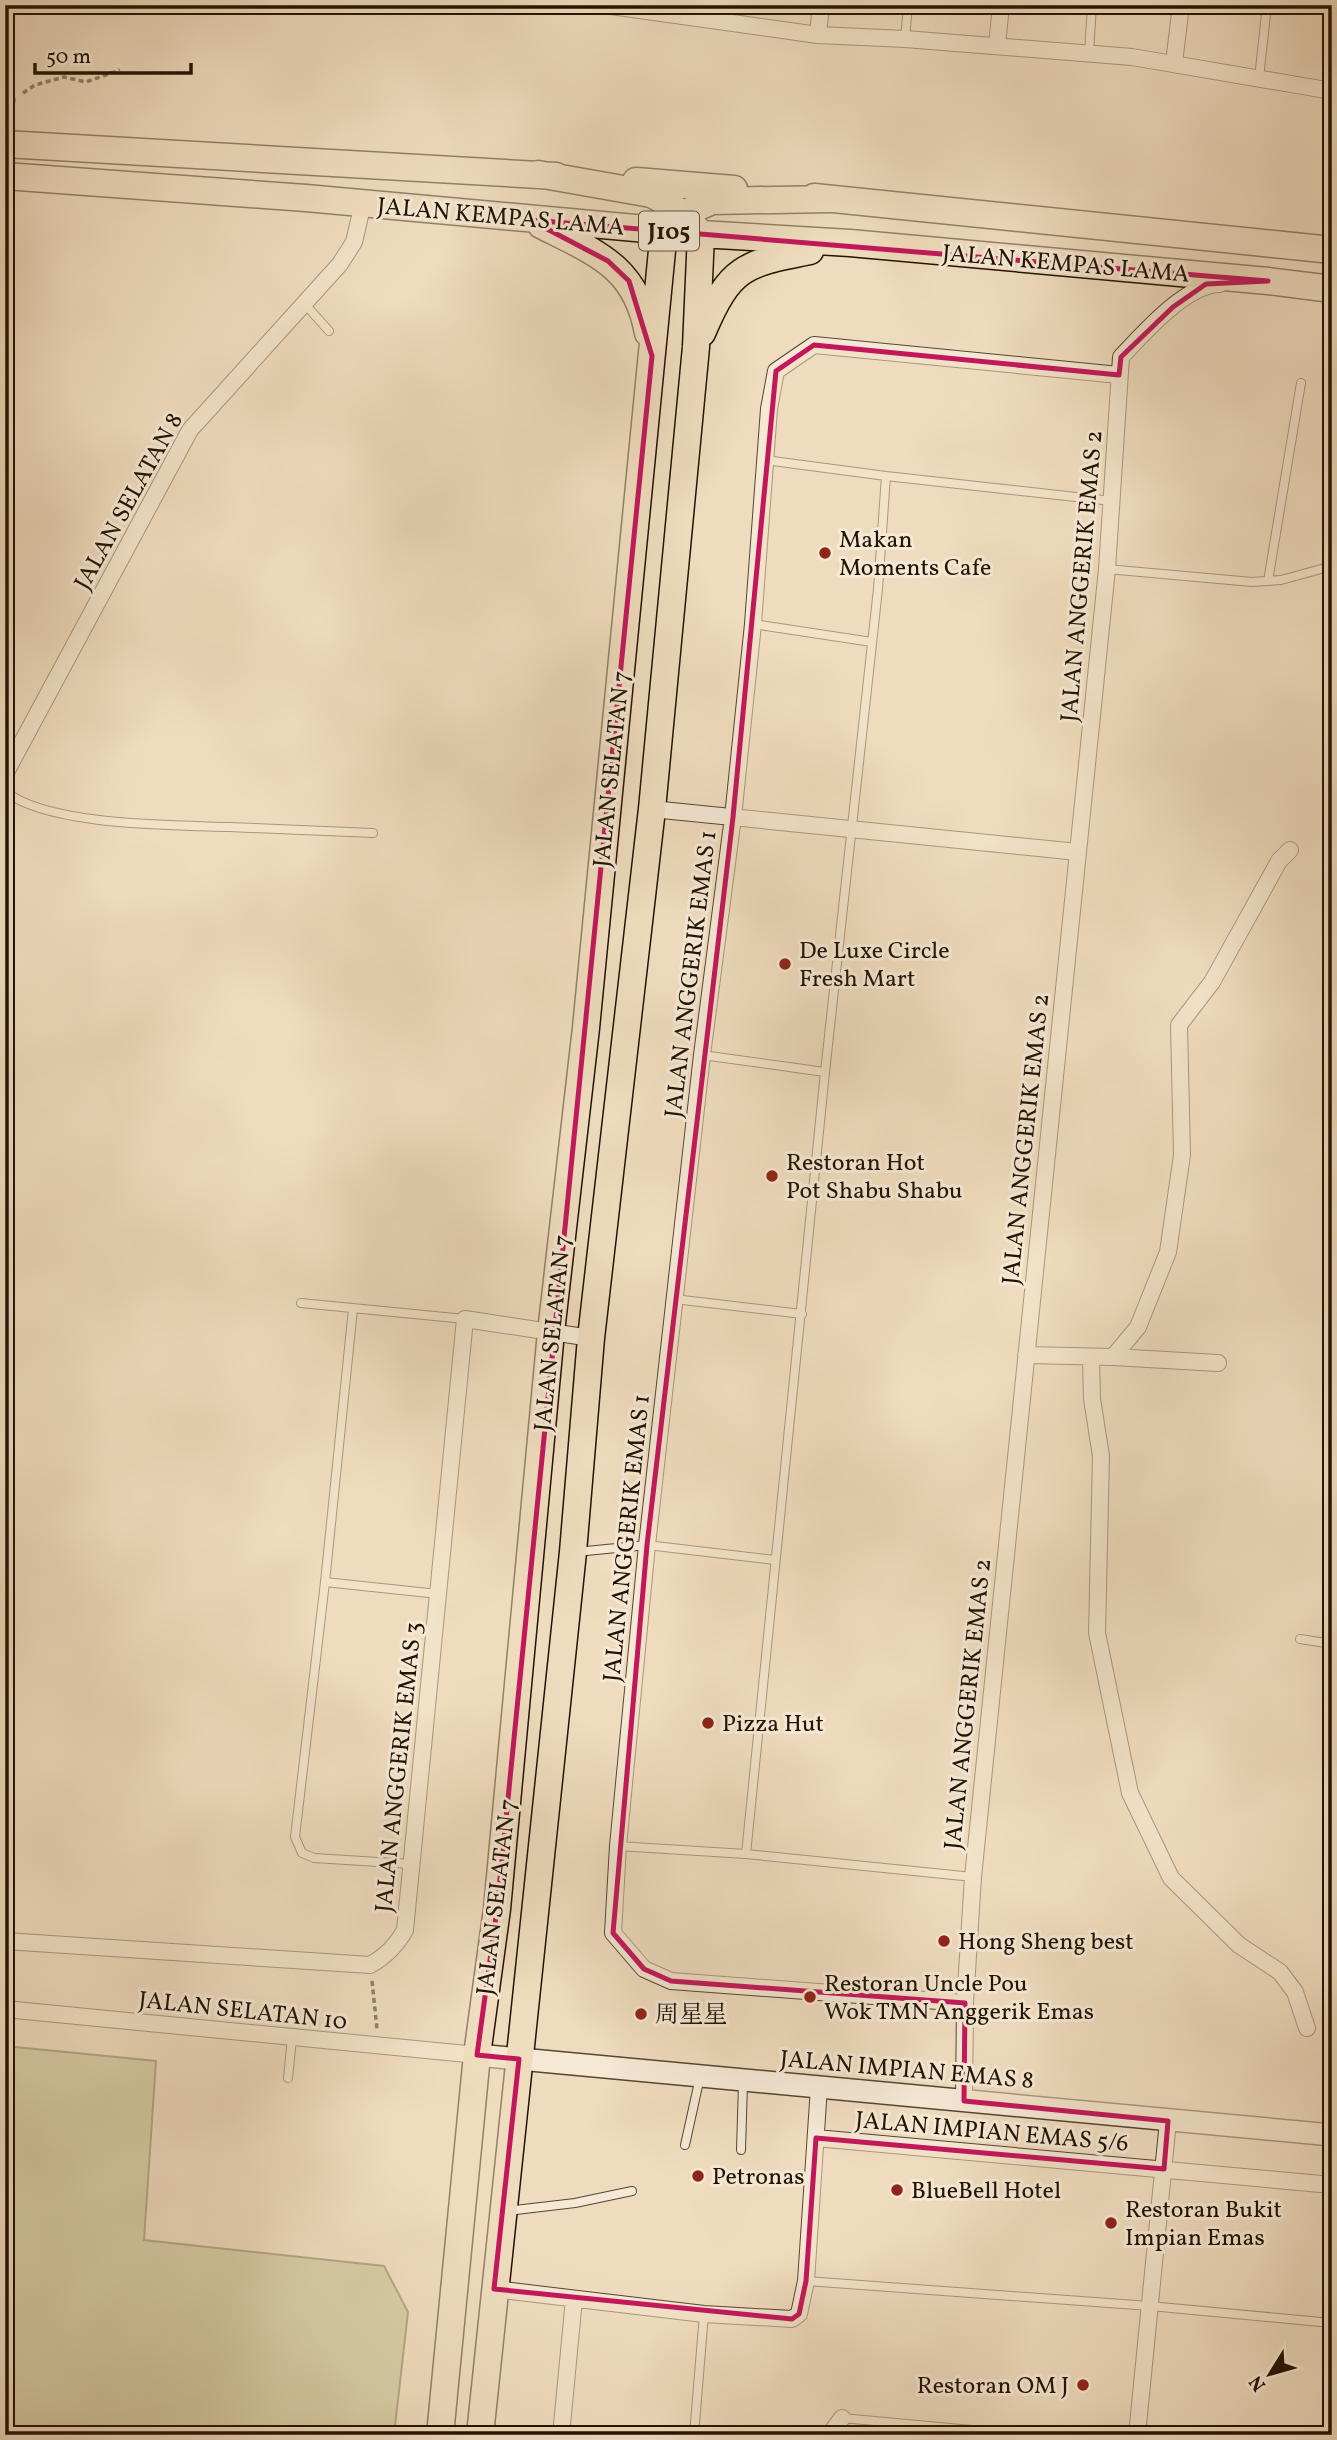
<svg xmlns="http://www.w3.org/2000/svg" width="1337" height="2440" font-family="Vollkorn,'Noto Serif SC',serif">
  <style>
    .green { fill: #bebf8e; stroke: #706948; stroke-width: 2 }
    .lines { fill: none; stroke-linecap: round; stroke-linejoin: round }
    .service-casing { stroke: #554531; stroke-width: 10 }
    .minor-casing { stroke: #554531; stroke-width: 18 }
    .tertiary-casing { stroke: #554531; stroke-width: 24 }
    .primary-casing { stroke: #221302; stroke-width: 29 }
    .path { stroke: #221302; stroke-width: 3.5; stroke-dasharray: 5 3.5; stroke-linecap: butt }
    .service { stroke: #f5e8d5; stroke-width: 8 }
    .minor { stroke: #f5e8d5; stroke-width: 16 }
    .tertiary { stroke: #f5e8d5; stroke-width: 21 }
    .primary { stroke: #efdcbe; stroke-width: 26 }
    .marked { fill: none; stroke: #c2185b; stroke-width: 5; stroke-linejoin: round }
    .poi-dot { fill: #8f2418; stroke: #f5e8d5; stroke-width: 2.5 }
    .labels { text-anchor: middle; stroke-width: 6; stroke-linejoin: round; paint-order: stroke }
    .shield { fill: #f5e8d5; stroke: #615341; stroke-width: 2 }
    .shield-label { font-size: 23px; font-weight: bold; fill: #221302 }
    .street-label { font-size: 24px; fill: #221302; stroke: #f5e8d5 }
    .poi-label { font-size: 24px; fill: #221302; stroke: #f5e8d5; text-anchor: start }
  </style>
  <rect width="100%" height="100%" fill="#efdcbe"/>
  <filter id="stains"><feTurbulence type="fractalNoise" baseFrequency=".00286" numOctaves="4"/><feColorMatrix values="0 0 0 0 .2 0 0 0 0 .09 0 0 0 0 .02 0 0 0 .5 -.17"/></filter>
  <radialGradient id="worn" r=".72"><stop offset=".6" stop-color="#630" stop-opacity="0"/><stop offset="1" stop-color="#630" stop-opacity=".3"/></radialGradient>
  <path class="green" d="M5,2046L156,2061L144,2240L384,2266L408,2312L394,2435H5Z"/>
  <g class="lines">
    <defs>
      <path id="service" d="M726,22L727,5
        M905,39L908,5
        M1089,53L1092,5
        M1259,78L1267,5
        M5,114L11,100
        M5,126L7,141
        M304,303L329,331
        M765,460L886,476
        M1107,569L1252,582L1281,580L1332,566
        M1268,581L1301,383
        M753,624L872,642
        M5,791C47,826 174,825 229,827C277,829 325,831 373,833
        M702,1055L825,1072
        M674,1299L802,1314
        M301,1303L465,1319
        M353,1309L325,1582L295,1837L302,1853L314,1858L411,1864
        M576,1552L647,1545L775,1560
        M325,1582L438,1594
        M1300,1639L1332,1644
        M618,1846L746,1854
        M973,1877L746,1854L825,1072L878,589L886,476L1112,501
        M288,2078L292,2038
        M685,2145L700,2077
        M741,2150L743,2083
        M507,2211L575,2203L632,2191
        M806,2281L1150,2306L1332,2323
        M842,2418L1027,2435
        M694,2435L704,2314"/>
      <path id="minor" d="M604,5L818,35L905,39L1132,57L1332,91
        M818,35L821,5
        M997,46L1001,5
        M1174,63L1181,5
        M5,774L190,430L340,264L354,242L363,203
        M652,809L1078,852
        M1026,1355L1113,1357L1218,1363
        M1091,1357L1092,1399L1101,1456L1097,1633L1130,1793L1171,1878L1239,1945L1280,1972L1295,1992L1307,2028
        M1113,1357L1138,1327L1168,1252L1182,1155L1179,1025L1212,982L1279,861L1290,850
        M5,1941L370,1965C386,1956 396,1946 405,1930L465,1319L591,1338
        M965,2003L671,1981L644,1969L613,1933L618,1846L647,1545L702,1055L733,817L753,624L769,409L776,371L814,345L1119,375
        M5,2009L477,2055
        M964,2101L965,2003L973,1877L1107,569L1121,357C1144,333 1186,284 1220,284
        M816,2138L1332,2185
        M494,2289L704,2314L792,2319L799,2314L806,2281L819,2087
        M561,2435L574,2299
        M832,2435L833,2430L842,2418
        M1137,2435L1168,2121"/>
      <path id="tertiary" d="M477,2055L1332,2135"/>
      <path id="primary" d="M5,144L556,176
        M5,176L306,198L701,234L850,243L1268,281L1332,289
        M636,181L734,189
        M814,197L1332,250
        M541,225C596,253 636,266 648,333
        M702,333C730,267 743,264 810,251
        M440,2435L477,2055L497,1909L551,1332L586,1028L664,230L683,214L712,201L829,199
        M480,2435L573,1552L591,1338L652,809L696,347L701,234C686,217 672,204 651,194L538,174"/>
    </defs>
    <use href="#service" class="service-casing"/>
    <use href="#minor" class="minor-casing"/>
    <use href="#tertiary" class="tertiary-casing"/>
    <use href="#primary" class="primary-casing"/>
    <path class="path" d="M23,93L35,85L64,77L86,82L120,70
      M372,1981L377,2029"/>
    <use href="#service" class="service"/>
    <use href="#minor" class="minor"/>
    <use href="#tertiary" class="tertiary"/>
    <use href="#primary" class="primary"/>
  </g>
  <path d="M0 0H1337V2440H0ZM530,220L1268,281L1206,284L1173,307L1121,357L1119,375L814,345L776,371L733,817L647,1545L613,1933L644,1969L671,1981L965,2003L964,2101L1168,2121L1164,2169L816,2138L806,2281L799,2314L792,2319L494,2289L519,2059L477,2055L497,1909L652,356L629,281L608,261Z" fill="#efdcbe" fill-opacity=".55" fill-rule="evenodd"/>
  <path class="marked" d="M530,220L1268,281L1206,284L1173,307L1121,357L1119,375L814,345L776,371L733,817L647,1545L613,1933L644,1969L671,1981L965,2003L964,2101L1168,2121L1164,2169L816,2138L806,2281L799,2314L792,2319L494,2289L519,2059L477,2055L497,1909L652,356L629,281L608,261Z"/>
  <g class="poi-dot">
    <circle cx="825" cy="553" r="7"/>
    <circle cx="785" cy="964" r="7"/>
    <circle cx="772" cy="1176" r="7"/>
    <circle cx="708" cy="1723" r="7"/>
    <circle cx="944" cy="1941" r="7"/>
    <circle cx="810" cy="1997" r="7"/>
    <circle cx="641" cy="2014" r="7"/>
    <circle cx="698" cy="2176" r="7"/>
    <circle cx="897" cy="2190" r="7"/>
    <circle cx="1111" cy="2223" r="7"/>
    <circle cx="1083" cy="2385" r="7"/>
  </g>
  <g class="labels">
    <rect class="shield" x="639" y="211.5" width="60" height="39" rx="5"/>
    <g class="shield-label">
      <text x="669" y="239">J105</text>
    </g>
    <g class="street-label">
      <text transform="translate(501 216) rotate(5)" y="8">JALAN KEMPAS LAMA</text>
      <text transform="translate(1066 263) rotate(5)" y="8">JALAN KEMPAS LAMA</text>
      <text transform="translate(128 501) rotate(-61)" y="8">JALAN SELATAN 8</text>
      <text transform="translate(1081 576) rotate(-85)" y="8">JALAN ANGGERIK EMAS 2</text>
      <text transform="translate(611 769) rotate(-84)" y="8">JALAN SELATAN 7</text>
      <text transform="translate(690 974) rotate(-83)" y="8">JALAN ANGGERIK EMAS 1</text>
      <text transform="translate(1025 1139) rotate(-84)" y="8">JALAN ANGGERIK EMAS 2</text>
      <text transform="translate(552 1333) rotate(-84)" y="8">JALAN SELATAN 7</text>
      <text transform="translate(626 1538) rotate(-84)" y="8">JALAN ANGGERIK EMAS 1</text>
      <text transform="translate(967 1704) rotate(-84)" y="8">JALAN ANGGERIK EMAS 2</text>
      <text transform="translate(398 1767) rotate(-84)" y="8">JALAN ANGGERIK EMAS 3</text>
      <text transform="translate(496 1897) rotate(-83)" y="8">JALAN SELATAN 7</text>
      <text transform="translate(243 2010) rotate(6)" y="8">JALAN SELATAN 10</text>
      <text transform="translate(907 2069) rotate(5)" y="8">JALAN IMPIAN EMAS 8</text>
      <text transform="translate(992 2131) rotate(5)" y="8">JALAN IMPIAN EMAS 5/6</text>
    </g>
    <g class="poi-label">
      <text x="839" y="547">Makan<tspan x="839" dy="28">Moments Cafe</tspan></text>
      <text x="799" y="958">De Luxe Circle<tspan x="799" dy="28">Fresh Mart</tspan></text>
      <text x="786" y="1170">Restoran Hot<tspan x="786" dy="28">Pot Shabu Shabu</tspan></text>
      <text x="722" y="1731">Pizza Hut</text>
      <text x="958" y="1949">Hong Sheng best</text>
      <text x="824" y="1991">Restoran Uncle Pou<tspan x="824" dy="28">Wok TMN Anggerik Emas</tspan></text>
      <text x="655" y="2022">周星星</text>
      <text x="712" y="2184">Petronas</text>
      <text x="911" y="2198">BlueBell Hotel</text>
      <text x="1125" y="2217">Restoran Bukit<tspan x="1125" dy="28">Impian Emas</tspan></text>
      <text x="1069" y="2393" text-anchor="end">Restoran OM J</text>
    </g>
  </g>
  <rect width="1337" height="2440" fill="none" stroke="#efdcbe" stroke-width="28"/>
  <rect x="7" y="7" width="1323" height="2426" fill="none" stroke="#221302" stroke-width="3.5"/>
  <rect x="14" y="14" width="1309" height="2412" fill="none" stroke="#221302" stroke-width="2"/>
  <g transform="translate(1270 2374) rotate(233)" stroke="#f5e8d5" stroke-width="5" paint-order="stroke">
  <path d="M0-5L12 26L0 18L-12 26Z" fill="#221302"/>
  <text y="-10" font-size="19" font-weight="bold" text-anchor="middle" fill="#221302">N</text>
  </g>
  <path d="M35 63v10h156v-10" fill="none" stroke="#221302" stroke-width="3.5"/>
  <text x="46" y="63" font-size="21" fill="#221302" stroke="#f5e8d5" stroke-width="5" paint-order="stroke">50 m</text>
  <rect width="100%" height="100%" filter="url(#stains)"/>
  <rect width="100%" height="100%" fill="url(#worn)"/>
</svg>
